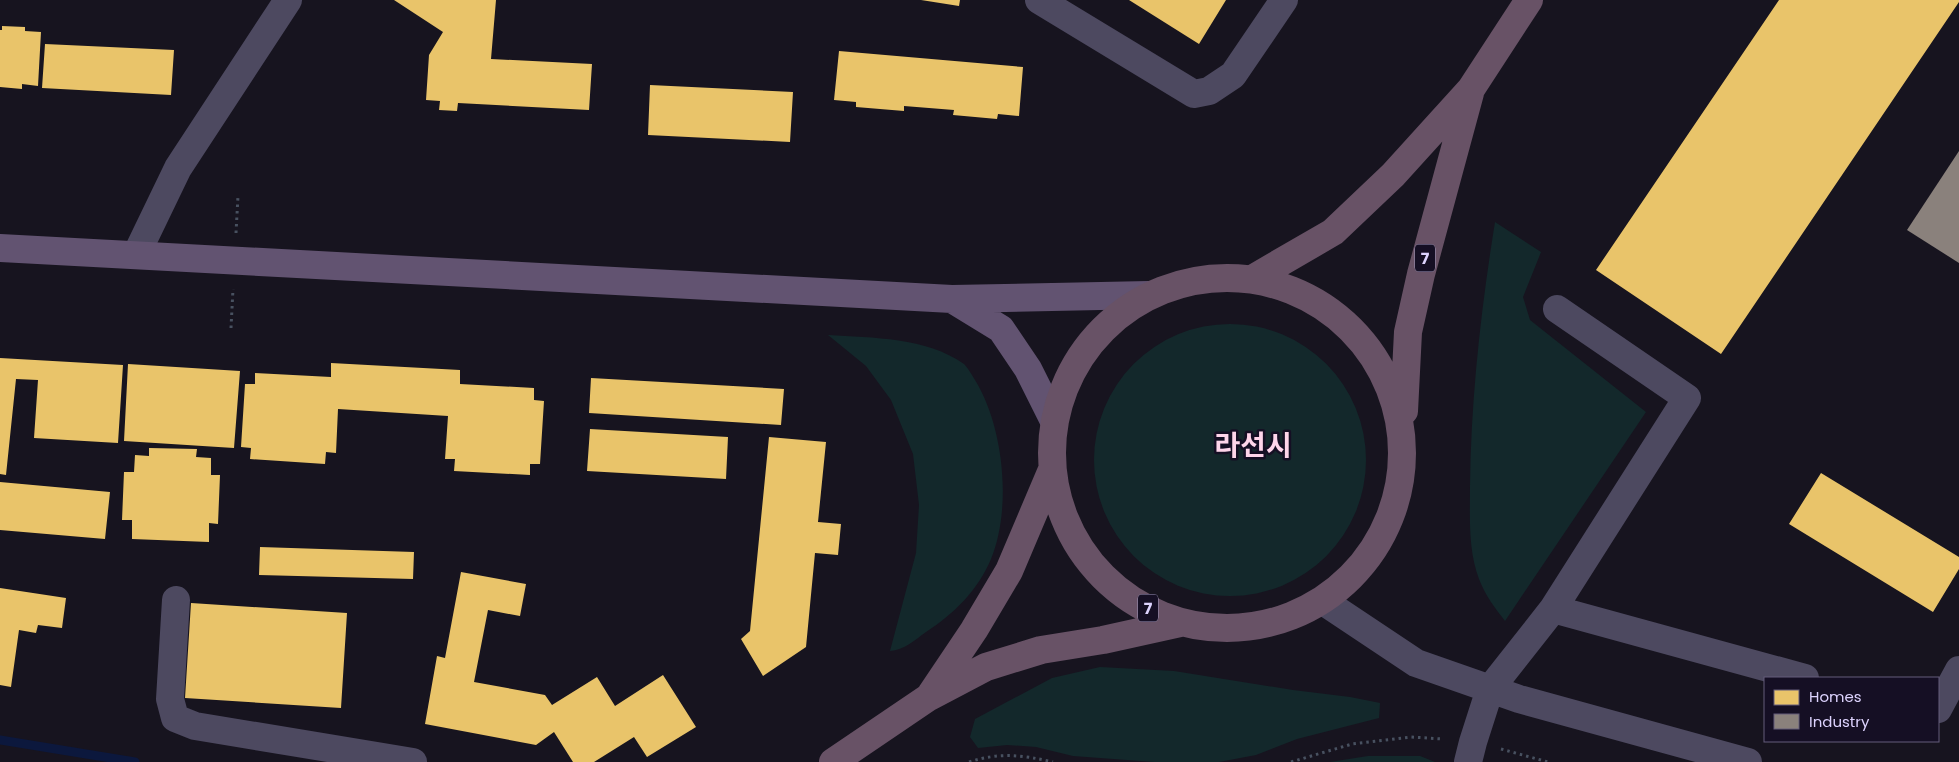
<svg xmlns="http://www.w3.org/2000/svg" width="1959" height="762" font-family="Poppins,'Noto Sans KR',sans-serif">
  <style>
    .green { fill: #13282b }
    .homes { fill: #e9c46a }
    .industry { fill: #8a817c }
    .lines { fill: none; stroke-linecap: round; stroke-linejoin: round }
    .stream { stroke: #0c183d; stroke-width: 9 }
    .path { stroke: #485160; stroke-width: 3; stroke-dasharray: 2.5 4; stroke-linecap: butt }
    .minor { stroke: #4d4960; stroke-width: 28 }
    .major { stroke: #625371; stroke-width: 28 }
    .highway { stroke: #685266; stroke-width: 28 }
    .labels { text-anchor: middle; stroke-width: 5; stroke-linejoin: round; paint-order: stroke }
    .shield { fill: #150f24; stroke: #a198bd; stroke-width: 1 }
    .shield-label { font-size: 16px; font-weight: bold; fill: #ddd3fe }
    .town-label { font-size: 28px; font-weight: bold; fill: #fed5ea; stroke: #150f24 }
  </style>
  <rect width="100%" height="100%" fill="#17141f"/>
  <path class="green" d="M1495,222L1541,252L1523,297L1530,320L1646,412L1505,621C1495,608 1485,595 1479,579C1468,550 1470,517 1470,486C1471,397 1481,309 1495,222Z
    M1094 460a136 136 0 1 1 272 0a136 136 0 1 1-272 0Z
    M828,335C873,338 926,337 964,364C968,368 972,375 975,380C1004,427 1012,508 991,559C978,590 954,614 926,632C915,640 904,650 890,651L916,553L919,505L913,454L891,400L866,366Z
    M1100,667L1174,671L1293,690L1350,697L1380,703L1379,718L1297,739L1256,755L1219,762H1154L1073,756L1036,747L1007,745L978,748L970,737L975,719L1052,678Z
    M1368,756H1420L1435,762H1330Z"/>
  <path class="homes" d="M394,0H496L491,59L592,64L589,110L458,103L457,111L439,110L440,101L426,100L429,55L443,32Z
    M921,0H960L959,6Z
    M1129,0H1226L1199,44Z
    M1779,0H1959V2L1721,354L1596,270Z
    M2,26L25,27V31L41,32L38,86L22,84V89L0,87V30H2Z
    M45,44L174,50L171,95L42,88Z
    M839,51L1023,67L1019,116L998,114L997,119L953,115L954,110L904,106V111L856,107V102L834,100Z
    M650,85L793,92L790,142L648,135Z
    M0,358L123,365L118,443L34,438L38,380L16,379L6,475L0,474Z
    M331,363L460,370V384L534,388V400L544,401L540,464H530V475L454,471L455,459H445L448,416L338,409L336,453L326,452L325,464L250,459L251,448L241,447L245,384H255V373L331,377Z
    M128,364L240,371L234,448L124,441Z
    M591,378L784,389L781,425L589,413Z
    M590,429L728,437L726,479L587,471Z
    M769,437L826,442L818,522L841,524L838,555L815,553L806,647L763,676L741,639L750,631Z
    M149,448L197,449L196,457L211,458V475H220L218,524L209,523V542L132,539V520H122L124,472H134L135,455L149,456Z
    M1821,473L1959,557V569L1933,612L1789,524Z
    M0,482L110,492L105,539L0,530Z
    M260,547L414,552L413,579L259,575Z
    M461,572L526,584L520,616L488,610L474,682L545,695L552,705L597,677L615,706L663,675L696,727L647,757L634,737L594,762H573L554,732L536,745L425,724L437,656L445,658Z
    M0,588L66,598L62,628L38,625L36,633L19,630L11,687L0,685Z
    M191,603L347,613L341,708L185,698Z"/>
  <path class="industry" d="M1959,151V263L1907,230Z"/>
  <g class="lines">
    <path class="stream" d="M0,740L135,762"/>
    <path class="path" d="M236,233L238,196
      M231,328L233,289
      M1501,749L1548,762
      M969,762C1000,752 1022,755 1053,762
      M1291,762L1352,744L1411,737L1443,739"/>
    <path class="minor" d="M1039,0L1194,94L1209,91L1233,75L1284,0
      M136,255L178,168L288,0
      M176,600L170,699L175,718L195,726L413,762
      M1323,601L1416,663L1519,699L1748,762
      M1553,609L1687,398L1557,309
      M1938,709L1959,670
      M1468,762L1473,742L1490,689L1553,609L1805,678"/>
    <path class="major" d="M0,248L952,299L1149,295
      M952,299L1001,329L1028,369L1053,419"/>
    <path class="highway" d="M1052 453a175 175 0 1 1 350 0a175 175 0 1 1-350 0Z
      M1252,279L1333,232L1393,175L1471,89L1529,0
      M1404,411L1408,332L1421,274L1470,93
      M931,694L974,630L1009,571L1051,472
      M833,762L929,697L986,667L1041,650L1103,640L1180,623"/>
  </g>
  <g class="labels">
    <g class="shield">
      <rect x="1415" y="244.5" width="20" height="27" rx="4"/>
      <rect x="1138" y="594.5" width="20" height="27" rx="4"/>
    </g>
    <g class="shield-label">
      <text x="1425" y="264">7</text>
      <text x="1148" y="614">7</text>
    </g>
    <g class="town-label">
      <text x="1253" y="455">라선시</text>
    </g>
  </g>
  <rect x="1764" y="677" width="175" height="65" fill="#150f24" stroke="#655d7b"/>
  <rect x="1774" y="690" width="25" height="15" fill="#e9c46a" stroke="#655d7b"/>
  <text x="1809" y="702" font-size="15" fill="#ddd3fe">Homes</text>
  <rect x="1774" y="714" width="25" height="15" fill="#8a817c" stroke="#655d7b"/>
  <text x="1809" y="727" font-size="15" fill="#ddd3fe">Industry</text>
</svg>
